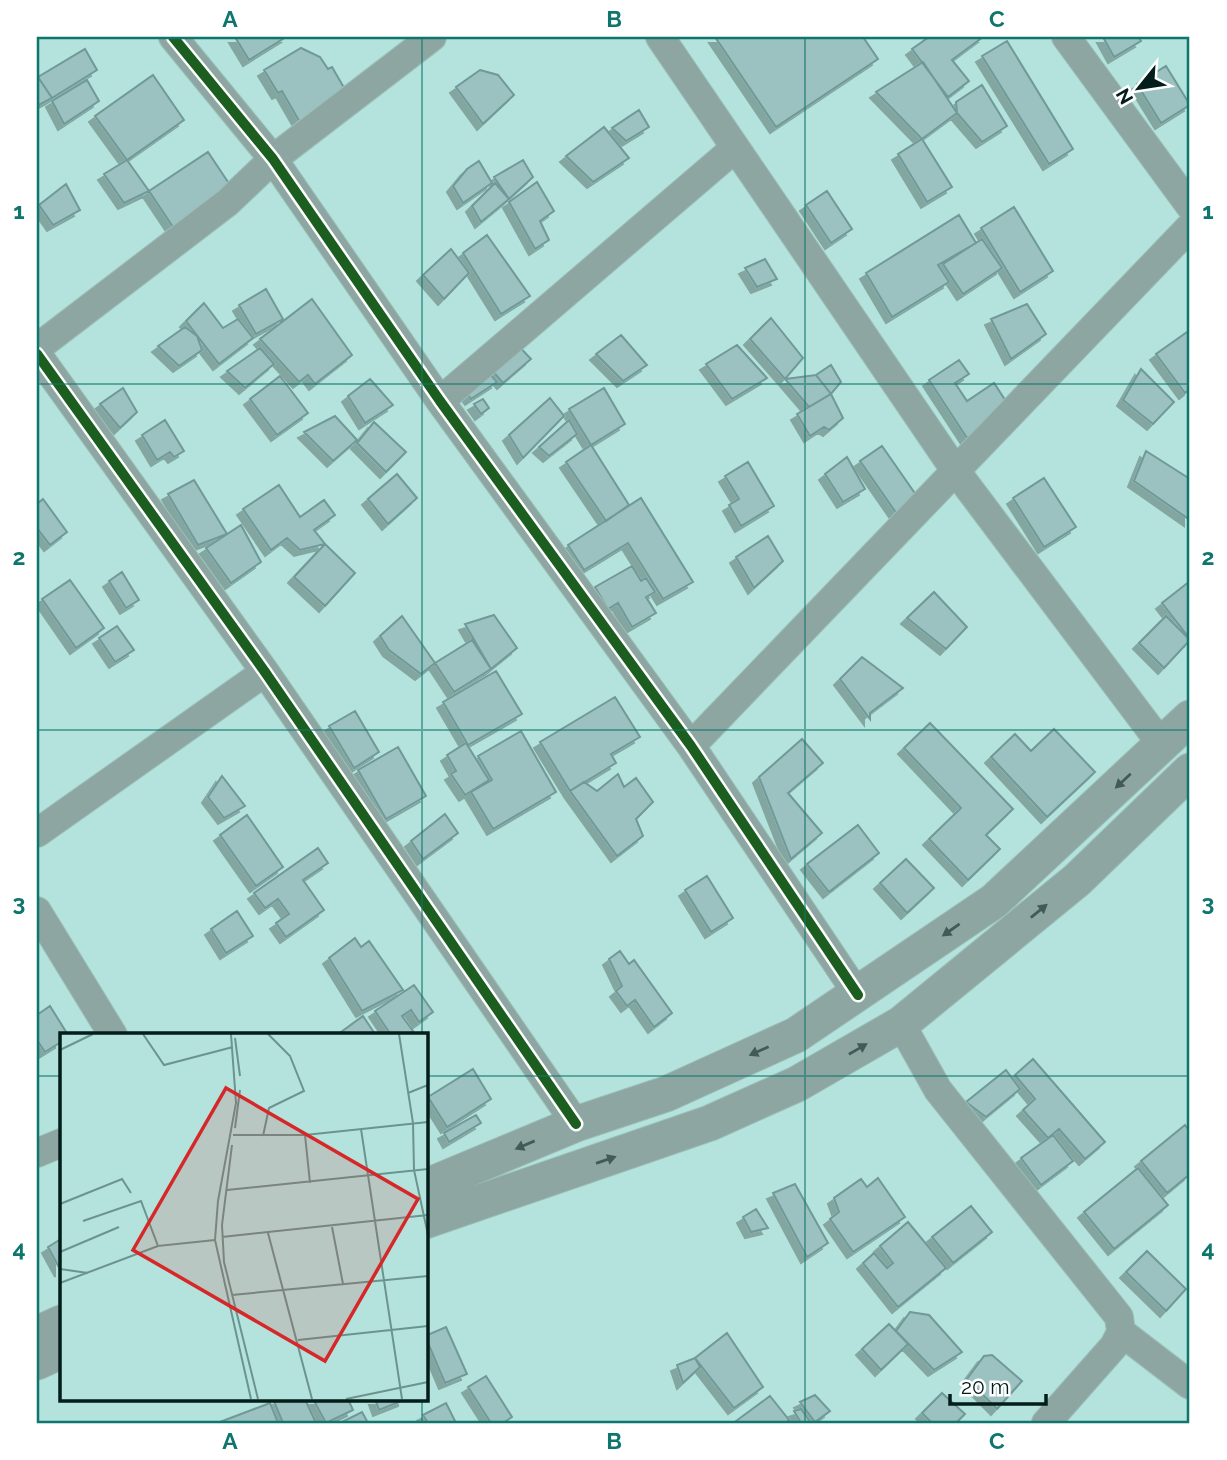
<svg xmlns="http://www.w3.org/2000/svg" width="1227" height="1460" font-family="Raleway,sans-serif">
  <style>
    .building { fill: #9bc1c0; stroke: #6f9998; stroke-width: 2; filter: url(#shadow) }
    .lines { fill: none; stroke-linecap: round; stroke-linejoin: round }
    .minor-casing { stroke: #9bbfba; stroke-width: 30 }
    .tertiary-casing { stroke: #9bbfba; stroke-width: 37 }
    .minor { stroke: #8ea6a2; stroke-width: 28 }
    .tertiary { stroke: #8ea6a2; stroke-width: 35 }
    .cycleway-casing { stroke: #fff; stroke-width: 15 }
    .cycleway { stroke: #1b5e20; stroke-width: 10 }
    .oneway { fill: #415b57 }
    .grid { fill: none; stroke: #0f766e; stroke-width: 2; stroke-opacity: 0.55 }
    .inset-road { fill: none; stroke: #6c948e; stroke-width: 2 }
    .view { fill: #d62828; fill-opacity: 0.15; stroke: #d62828; stroke-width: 3.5 }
    .inset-edge { fill: none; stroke: #021d1a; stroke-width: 3.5 }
    .neatline { fill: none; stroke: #0f766e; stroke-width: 2.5 }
    .grid-label { font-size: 23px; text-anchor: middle; font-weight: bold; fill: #0f766e }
  </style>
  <defs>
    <filter id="shadow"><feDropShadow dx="-6" dy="6" stdDeviation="0" flood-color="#0004"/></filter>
  </defs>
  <rect width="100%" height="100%" fill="#b3e3dc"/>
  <path class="building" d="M235,37H286L249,60Z
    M715,37H863L878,59L776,127Z
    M929,37H983L952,60L969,81L948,97L912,49Z
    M1103,37H1138L1141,41L1114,57Z
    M1007,41L1073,149L1049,164L982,56Z
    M301,48L320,57L328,69L332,67L350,98L302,126L282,91L278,93L264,70Z
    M85,49L97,70L52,98L38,77Z
    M923,62L957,113L922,139L876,92Z
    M1166,66L1190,105L1161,123L1137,84Z
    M480,70L498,75L514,95L483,124L456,87Z
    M153,75L184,120L127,160L95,116Z
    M38,77L52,98L37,106V78Z
    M87,80L99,101L64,124L52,101Z
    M982,85L1007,126L982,142L957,113L956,102Z
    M639,110L649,127L626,141L612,128Z
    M604,127L629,158L593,182L566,156Z
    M922,139L952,187L927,202L898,154Z
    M208,152L234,191L175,230L149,191Z
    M127,160L149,191L124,203L104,174Z
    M523,160L533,177L509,199L494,177Z
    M479,161L492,183L463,203L453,186L467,169Z
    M537,182L554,211L540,221L549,240L535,249L509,202Z
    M495,183L509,199L481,222L472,206Z
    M66,184L80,210L53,225L39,205Z
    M827,191L852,229L831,243L806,205Z
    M1014,207L1053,271L1020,292L981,228Z
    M959,215L976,243L938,265L949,282L892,317L866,273Z
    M487,235L530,296L501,314L463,253Z
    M982,239L1002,268L963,294L943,264Z
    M451,249L469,273L444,299L423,275Z
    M765,259L777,279L757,287L745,268Z
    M266,289L283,319L256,334L239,305Z
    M312,299L352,355L315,384L308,375L299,382L260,339Z
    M204,303L223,328L238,319L253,338L219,364L186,321Z
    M1027,304L1046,334L1011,359L991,319Z
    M771,318L803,358L785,379L750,339Z
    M185,327L197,336L202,350L179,366L158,346Z
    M1190,330V389L1185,393L1156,354Z
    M621,335L647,365L623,381L596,354Z
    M512,339L531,359L503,383L485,362Z
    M737,345L767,378L732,399L706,364Z
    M260,348L274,364L245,388L227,371Z
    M959,360L969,374L955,383L967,401L994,383L1011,409L967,438L929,380Z
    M482,365L497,382L471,399L460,383Z
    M831,365L841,382L831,394L816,375Z
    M1141,369L1174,402L1153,424L1123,400Z
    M816,375L831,394L809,407L785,379Z
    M280,376L308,413L277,435L250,399Z
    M370,379L393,405L365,423L348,396Z
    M123,388L137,412L120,428L100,404Z
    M604,388L625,424L591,445L569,409Z
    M831,394L843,418L829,430L824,427L810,436L797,414Z
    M550,398L564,416L523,458L509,435Z
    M483,399L489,408L481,414L474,404Z
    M335,416L357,440L333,461L304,432Z
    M165,420L184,451L174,457L170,452L157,460L142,435Z
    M569,420L577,434L549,456L539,447Z
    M374,422L406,452L386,472L357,443Z
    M591,445L629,505L606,521L566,462Z
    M882,446L921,502L899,517L860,461Z
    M1146,451L1190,479V520L1134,481Z
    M847,457L865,489L843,502L825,474Z
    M748,462L774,506L741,526L729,505L739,499L725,476Z
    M397,474L417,498L388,524L368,499Z
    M1044,478L1076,527L1044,547L1013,498Z
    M194,480L227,534L198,545L168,494Z
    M279,485L300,517L324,500L335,515L314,530L325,544L300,550L287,538L271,550L243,509Z
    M641,498L693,582L663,599L628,543L584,570L568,545Z
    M43,499L67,532L50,545L37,528V504Z
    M241,525L261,562L231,583L206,548Z
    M768,536L783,561L754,588L736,557Z
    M325,544L355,573L325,606L294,577Z
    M632,566L641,581L646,578L655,592L646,597L656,613L632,627L618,603L608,609L595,587Z
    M122,572L139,600L126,608L109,581Z
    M70,580L104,628L76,648L42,599Z
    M1190,581V639L1162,603Z
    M934,592L967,627L946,649L907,618Z
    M494,615L517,648L491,669L465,624Z
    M402,616L435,663L421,674L389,650L380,636Z
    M1166,616L1190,640L1164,668L1139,643Z
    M117,626L134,650L115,662L99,638Z
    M472,640L491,669L454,692L435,663Z
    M862,657L903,688L870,713V719L840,679Z
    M496,671L522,714L468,745L443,702Z
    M615,697L640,737L611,754L616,763L570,791L540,742Z
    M355,711L379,752L354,768L329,726Z
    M930,723L1013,809L986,835L1000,849L968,880L929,839L961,808L904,748Z
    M1054,729L1095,772L1047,817L991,757L1015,734L1031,751Z
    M521,731L556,792L493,829L471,792L492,780L478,756Z
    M802,739L823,763L788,793L822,833L791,859L759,777Z
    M466,743L489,780L465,795L451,774L456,771L447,755Z
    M398,747L426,796L386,819L358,770Z
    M618,774L624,787L636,778L653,802L636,819L643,836L617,856L570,791L584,782L597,791Z
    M222,776L245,806L224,818L208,797Z
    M445,814L458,833L423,859L411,841Z
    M247,815L283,867L256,886L220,835Z
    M858,825L879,853L829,892L807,864Z
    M318,848L328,863L303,880L324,910L286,937L276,923L289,914L278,899L265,908L254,893Z
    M906,859L934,888L907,913L880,883Z
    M707,876L733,918L711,932L685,890Z
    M237,911L253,936L226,953L211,929Z
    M355,938L361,947L369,941L403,990L362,1011L329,958Z
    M620,951L629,964L634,960L672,1013L654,1027L635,1000L627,1006L616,991L622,986L609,959Z
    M414,985L433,1012L419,1022L411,1010L402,1016L413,1031L407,1035H391L375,1011Z
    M50,1006L68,1035H61V1042L45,1052L37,1040V1015Z
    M363,1016L375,1034L337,1035Z
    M1033,1059L1105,1142L1085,1159L1059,1129L1048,1138L1023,1110L1035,1099L1015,1075Z
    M473,1069L491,1099L447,1127L428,1097Z
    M1006,1070L1020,1089L986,1117L966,1102Z
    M476,1115L481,1123L449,1142L444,1133Z
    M1185,1125L1190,1132V1174L1167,1193L1141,1161Z
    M1053,1135L1073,1161L1041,1185L1021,1158Z
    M1138,1168L1168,1205L1114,1249L1084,1212Z
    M878,1178L905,1217L853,1252L830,1219L839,1212L834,1198L861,1179L867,1187Z
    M795,1184L828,1243L807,1257L773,1193Z
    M971,1206L992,1232L953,1263L932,1237Z
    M756,1209L768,1228L751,1232L743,1217Z
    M908,1222L946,1268L898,1307L863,1263L874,1253L887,1268L893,1263L880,1246Z
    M61,1239V1271L48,1247Z
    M1147,1251L1186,1289L1166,1311L1126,1272Z
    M910,1312L929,1315L962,1352L934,1370L896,1331Z
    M889,1324L908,1344L881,1370L862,1349Z
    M446,1327L467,1374L445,1383L425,1336Z
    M727,1333L763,1387L734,1408L695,1358Z
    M992,1355L1022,1381L997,1409L967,1379L984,1356Z
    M695,1358L700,1367L683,1383L677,1365Z
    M486,1376L512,1417L503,1423H491L468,1387Z
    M942,1393L965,1414L956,1423H932L922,1413Z
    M815,1395L830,1411L815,1422L800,1402Z
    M770,1396L789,1420L786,1423H738L736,1421Z
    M273,1399H305L316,1423H283Z
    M313,1399H348L353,1410L326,1423Z
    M375,1399H404V1400L379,1410Z
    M270,1403L278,1423H221L220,1422Z
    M446,1403L456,1423H428L423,1415Z
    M801,1409L811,1423H801L794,1411Z
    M362,1412L368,1423H340Z"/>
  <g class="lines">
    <defs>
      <path id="minor" d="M173,37L273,159L440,401L691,746L858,995
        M660,37L955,470L1162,745
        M1066,37L1190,206
        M37,348L228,202L273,159L432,37
        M37,354L265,672L576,1124
        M440,401L734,149
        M691,746L1190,227
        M37,833L265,672
        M37,911L113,1035
        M901,1024L938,1090L1119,1317L1121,1332L1114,1346L1046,1423
        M37,1153L61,1143
        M1121,1332L1190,1385"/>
      <path id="tertiary" d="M425,1187L576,1124L666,1094L796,1035L994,901L1190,718
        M425,1221L710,1123L797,1084L901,1024L1077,880L1190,771
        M37,1334L61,1323
        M37,1362L61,1351"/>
    </defs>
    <use href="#minor" class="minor-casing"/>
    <use href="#tertiary" class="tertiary-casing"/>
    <use href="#minor" class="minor"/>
    <use href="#tertiary" class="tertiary"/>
    <defs>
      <path id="cycleway" d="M173,37L273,159L440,401L691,746L858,995
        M37,354L265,672L576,1124"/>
    </defs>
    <use href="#cycleway" class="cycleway-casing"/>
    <use href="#cycleway" class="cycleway"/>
  </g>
  <defs><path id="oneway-solid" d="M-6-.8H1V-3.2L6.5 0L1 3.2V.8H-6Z" transform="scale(1.75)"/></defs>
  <g class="oneway">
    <use href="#oneway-solid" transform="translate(1123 781) rotate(137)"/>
    <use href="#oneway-solid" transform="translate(1039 911) rotate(-39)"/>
    <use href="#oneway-solid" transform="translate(951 930) rotate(145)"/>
    <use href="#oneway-solid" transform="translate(858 1049) rotate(-30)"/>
    <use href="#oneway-solid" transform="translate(759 1051) rotate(156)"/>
    <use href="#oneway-solid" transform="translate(525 1145) rotate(157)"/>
    <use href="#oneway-solid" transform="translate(606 1160) rotate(-19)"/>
  </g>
  <path class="grid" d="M422,37V1035M805,37V1423M37,384H1190M37,730H1190M37,1076H61M425,1076H1190M422,1399V1423"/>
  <g transform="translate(60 1033)">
    <rect width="368" height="368" fill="#b3e3dc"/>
    <path class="inset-road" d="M83,1L104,32L173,14M171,1L176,70L158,168L155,207L191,366M339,1L353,90L354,137L368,202M175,5L180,43M0,17L33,1M348,60L368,52M175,95L180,57M301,96L342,366M173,102H245L368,89M245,102L250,150M203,103L209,75L244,58L230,23L208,1M172,112L162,192L164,229L198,366M167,157L368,136M0,171L62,146L71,160M23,188L81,168L98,213L155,207M272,194L283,251M208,200L252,366M162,204L368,182M0,219L59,194M0,236L28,240M0,250L98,213M172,262L368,243M238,307L368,293M286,366L368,349"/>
    <path class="view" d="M166,55L358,166L265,328L73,217Z"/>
    <rect width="368" height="368" class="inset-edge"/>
  </g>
  <rect width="1227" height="1460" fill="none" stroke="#ffffff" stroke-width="77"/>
  <g transform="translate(1139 88) rotate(240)" stroke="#ffffff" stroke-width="5" paint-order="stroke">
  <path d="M0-5L12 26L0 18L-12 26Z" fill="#021d1a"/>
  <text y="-10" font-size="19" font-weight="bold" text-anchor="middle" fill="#021d1a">N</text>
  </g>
  <path d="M950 1394v10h96v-10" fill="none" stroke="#021d1a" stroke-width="3.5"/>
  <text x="961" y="1394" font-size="21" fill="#021d1a" stroke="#ffffff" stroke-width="5" paint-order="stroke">20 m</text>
  <rect x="38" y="38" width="1150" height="1384" class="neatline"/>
  <g class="grid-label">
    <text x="230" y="27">A</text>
    <text x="614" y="27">B</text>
    <text x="997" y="27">C</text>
    <text x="19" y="219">1</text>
    <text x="1208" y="219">1</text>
    <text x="19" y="565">2</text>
    <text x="1208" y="565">2</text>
    <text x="19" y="911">3</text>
    <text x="1208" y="911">3</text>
    <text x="19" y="1257">4</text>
    <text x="1208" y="1257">4</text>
    <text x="230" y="1449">A</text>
    <text x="614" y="1449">B</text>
    <text x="997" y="1449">C</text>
  </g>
</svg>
